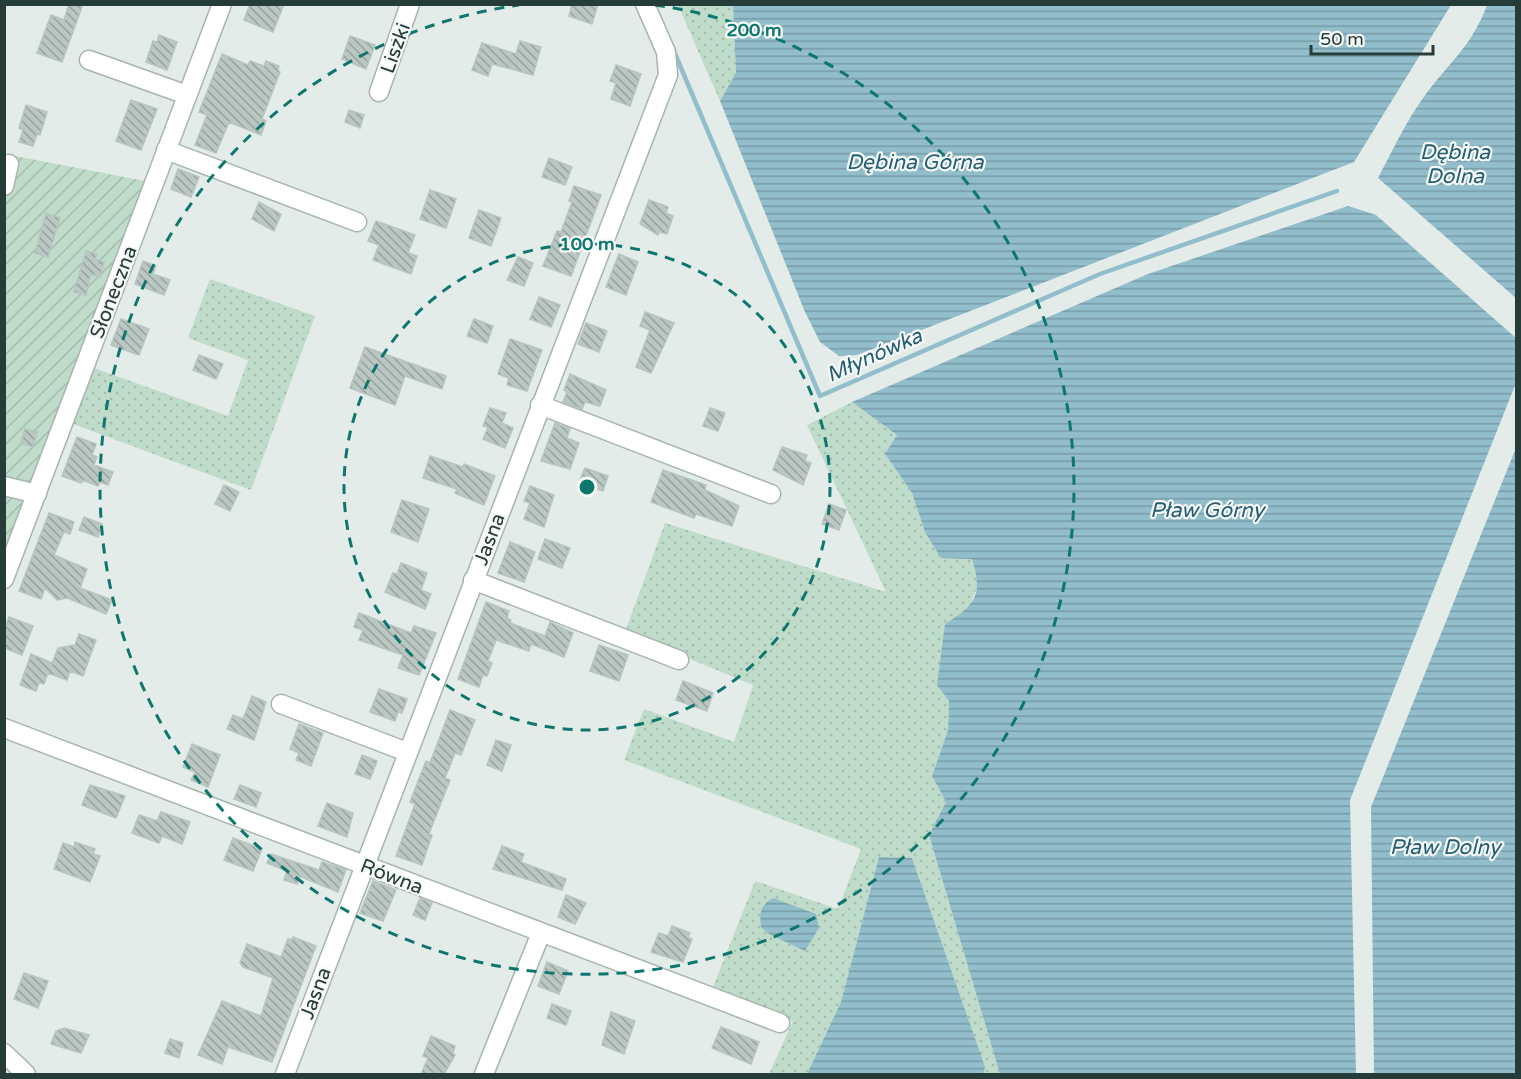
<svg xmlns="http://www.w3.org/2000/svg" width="1521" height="1079" font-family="'Varela Round',sans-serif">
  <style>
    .grass { fill: url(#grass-dots) }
    .garden { fill: url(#garden-furrows) }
    .water { fill: url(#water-rules) }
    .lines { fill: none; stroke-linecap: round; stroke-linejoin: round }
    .stream { stroke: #92bdcb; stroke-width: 4.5 }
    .building { fill: url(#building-back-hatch); stroke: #b7c5c1; stroke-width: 1.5 }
    .minor-casing { stroke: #a7b4b0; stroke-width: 21 }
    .minor { stroke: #fff; stroke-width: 18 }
    .ring { fill: none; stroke: #0f766e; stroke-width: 3; stroke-dasharray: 10 8 }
    .labels { text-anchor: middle; stroke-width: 4.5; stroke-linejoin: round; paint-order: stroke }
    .street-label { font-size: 20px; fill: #253c38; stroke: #f4f9f7 }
    .water-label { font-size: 21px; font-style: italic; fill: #255e72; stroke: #f4f9f7 }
    .centre { fill: #0f766e; stroke: #f4f9f7; stroke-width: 3 }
    .ring-label { font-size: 18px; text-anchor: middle; font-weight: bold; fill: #0f766e; stroke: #f4f9f7; stroke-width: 4.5; stroke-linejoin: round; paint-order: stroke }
  </style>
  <defs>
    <pattern id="grass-dots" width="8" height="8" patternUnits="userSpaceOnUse" patternTransform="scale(1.5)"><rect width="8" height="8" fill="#bfdbc9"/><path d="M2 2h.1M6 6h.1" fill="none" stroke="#a4bdad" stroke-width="1.8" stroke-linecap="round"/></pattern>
    <pattern id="garden-furrows" width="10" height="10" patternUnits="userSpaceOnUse" patternTransform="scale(1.5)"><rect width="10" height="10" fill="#bfdbc9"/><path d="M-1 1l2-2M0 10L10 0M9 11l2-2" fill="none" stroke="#a4bdad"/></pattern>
    <pattern id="water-rules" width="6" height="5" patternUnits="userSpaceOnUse" patternTransform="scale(1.5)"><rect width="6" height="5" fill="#92bdcb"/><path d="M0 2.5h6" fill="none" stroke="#779ba6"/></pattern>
    <pattern id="building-back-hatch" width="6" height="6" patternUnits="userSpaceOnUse" patternTransform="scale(1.5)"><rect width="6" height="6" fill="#bac7c2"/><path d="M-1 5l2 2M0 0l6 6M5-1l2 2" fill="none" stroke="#97a39f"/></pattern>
  </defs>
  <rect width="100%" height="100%" fill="#e4ece9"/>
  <path class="grass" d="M678,5H733L736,73L720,101Z
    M210,279L315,316L251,490L73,424L94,368L228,416L248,360L188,338Z
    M852,402L897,435L885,454L912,493L925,532L972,559L979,582L968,610L949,701L948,730L932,776L946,802L929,835L1000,1074H983L984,1066L912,858L879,857L841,1002L807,1074H769L793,1021L713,987L755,881L838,909L861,849L624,760L644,709L734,742L753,685L625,632L665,523L886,592L807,425Z"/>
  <path class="garden" d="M5,154L145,181L5,552Z"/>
  <path class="water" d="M733,5V4L1451,5L1354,162L857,355L839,356L820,342L805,312L720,101L736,73Z
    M1487,5H1516V298L1378,178C1391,154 1403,127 1419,104C1444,66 1470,51 1487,5Z
    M1348,206L1376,215L1516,338V383L1350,800L1356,1074H1000L929,835L946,802L932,776L948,730L949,701L937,685L945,624C976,605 983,594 972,559L941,558L925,532L912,493L885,454L897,435L852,402L1148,274Z
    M1516,448V1074H1374L1371,807Z
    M879,857L912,858L985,1067L983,1074H807L841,1002Z
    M773,898L816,914L819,928L805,951L769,934L761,927C759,912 761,905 773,898Z"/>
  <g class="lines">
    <path class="stream" d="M673,49L820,396L1100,274L1337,191"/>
  </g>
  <path class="building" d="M69,4H83L62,62L37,53L51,15L64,20Z
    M250,4H284L273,32L244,20Z
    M572,4H598L592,24L569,16Z
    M159,35L177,42L167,70L146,62L153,41L157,42Z
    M350,36L375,45L366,69L342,59Z
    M520,41L541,47L533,75L492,64L488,76L472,70L482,43L516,54Z
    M222,54L248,65L250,61L264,66L266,61L279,66L278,70L280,72L262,119L266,121L261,135L229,122L216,153L195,145L207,115L199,112Z
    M616,65L641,74L630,106L611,99L616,83L610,81Z
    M131,100L157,109L141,150L116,141Z
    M26,105L47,112L40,135L37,134L33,146L19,142L23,130L19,128Z
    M349,110L364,115L360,128L345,122Z
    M549,158L572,167L565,185L542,177Z
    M178,169L199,177L191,197L171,189Z
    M574,186L601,195L571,276L543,266L557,231L561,232L572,202L569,201Z
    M430,190L456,199L446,228L420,219Z
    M649,200L668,207L666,213L673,216L667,234L659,232L658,235L640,224Z
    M259,202L281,214L274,231L252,219Z
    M479,210L501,218L491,246L469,238Z
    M46,213L60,218L48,257L35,253Z
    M376,221L415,235L408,253L417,256L411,274L373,260L379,245L368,241Z
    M86,251L97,254L95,259L104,262L100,277L91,274L86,295L74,292Z
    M619,254L638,262L626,295L606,287Z
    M518,257L533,263L524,286L507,280Z
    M143,261L156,266L153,274L170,280L164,295L135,284Z
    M539,297L560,305L551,327L530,319Z
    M645,312L674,323L651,373L636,367L650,330L640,326Z
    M121,319L149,329L139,355L111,345Z
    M474,319L493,326L487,343L467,336Z
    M586,323L607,331L599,352L578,344Z
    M510,339L542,350L527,391L507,385L509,378L498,374Z
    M365,347L446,376L442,389L405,376L395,405L350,388Z
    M199,355L223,364L216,379L193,370Z
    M570,374L606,390L600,406L585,402L582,409L563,402L567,392L564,390Z
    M490,408L506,413L502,423L513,428L505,448L483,439L488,427L483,426Z
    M710,408L725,413L718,431L703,426Z
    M555,423L570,429L567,438L579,443L570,469L541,461Z
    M25,429L37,432L33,447L21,443Z
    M77,437L96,444L92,455L97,457L94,465L113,472L108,485L100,482L98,486L82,480L81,483L62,476Z
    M782,447L807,455L805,461L811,463L803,485L773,470Z
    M430,456L463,467L464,464L495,476L484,505L455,493L457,489L423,478Z
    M585,468L608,476L603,491L579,482Z
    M663,470L706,485L705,490L739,506L732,526L696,514L694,518L651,502Z
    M224,485L239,492L230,511L215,504Z
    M530,486L554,495L544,527L524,519L530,503L524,501Z
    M402,500L429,509L418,542L391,532Z
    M829,504L846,510L839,530L822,524Z
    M49,513L74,522L70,534L64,532L54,555L87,569L80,588L112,600L106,614L67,598L57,600L45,588L41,599L19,591Z
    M84,517L102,524L98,537L79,530Z
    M545,539L570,548L562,568L538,559Z
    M510,542L535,552L524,582L498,573Z
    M401,563L427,573L421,590L431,594L425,609L385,592L393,573L397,574Z
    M486,602L509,611L507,618L511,620L510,623L545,636L550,622L573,633L564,657L531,644L529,651L496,640L488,661L492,663L487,676L483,675L479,687L458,679Z
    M359,613L411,633L414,626L436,633L419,675L398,668L403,655L359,640L363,630L354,627Z
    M9,617L33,626L22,655L4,648V629Z
    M79,634L96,640L83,676L70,671L67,680L48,673L44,684L39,683L36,691L20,685L31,654L52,663L51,666L58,648L75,645Z
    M599,645L628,655L619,681L590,671Z
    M683,681L713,693L707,711L676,700Z
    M379,689L407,699L402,713L398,712L395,721L370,712Z
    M252,696L266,702L254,740L227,729L233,715L243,719Z
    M450,710L475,720L461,755L455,753L445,778L450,780L429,834L432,835L422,865L396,856L415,804L410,802L426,761L430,763Z
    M299,724L323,733L311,766L296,760L299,753L290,749Z
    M496,740L511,745L502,771L487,765Z
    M192,744L220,755L208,787L191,780L195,772L183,767Z
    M362,755L377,761L370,779L355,774Z
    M90,785L125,796L116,818L82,805Z
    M240,785L261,793L256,807L234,799Z
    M327,803L353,813L347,837L318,826Z
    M161,812L190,822L182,844L162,836L159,843L132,833L139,815L157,821Z
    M233,838L262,849L253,871L224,860Z
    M75,842L95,849L93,854L100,856L90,882L54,869L63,843L74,847Z
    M502,846L524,854L521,862L566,879L562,890L493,869Z
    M271,854L319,870L322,862L346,870L338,892L299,876L297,884L284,880L287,871L267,863Z
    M373,881L396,890L383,921L360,913Z
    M566,895L586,903L575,924L558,917Z
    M420,898L432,903L425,920L413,915Z
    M672,926L690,933L688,937L692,939L683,962L651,952L659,933L668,936Z
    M293,937L316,946L272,1062L228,1047L222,1064L198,1055L222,1001L261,1016L273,978L243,967L240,963L247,944L281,957L288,939L292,940Z
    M547,962L568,971L559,994L538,986Z
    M24,973L48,981L38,1008L14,999Z
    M552,1004L571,1011L566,1025L547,1018Z
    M611,1012L635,1021L624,1054L602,1045Z
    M721,1027L759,1042L751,1064L712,1048Z
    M64,1028L89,1035L81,1053L51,1044L56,1031Z
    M431,1036L455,1046L453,1053L455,1055L444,1074H421L428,1058L423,1056Z
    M170,1039L183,1043L179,1058L165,1053Z"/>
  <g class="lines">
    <defs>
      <path id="minor" d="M89,60L187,95
        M379,92L410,4
        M166,150L357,222
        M4,186L9,164
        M540,405L771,494
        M4,486L37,494
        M4,579L222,4
        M473,580L679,660
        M281,704L407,752
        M4,728L780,1023
        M4,1053L26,1074
        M285,1074L668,75L666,52L645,4
        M484,1074L541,933"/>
    </defs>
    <use href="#minor" class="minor-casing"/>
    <use href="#minor" class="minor"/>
  </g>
  <g class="ring">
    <circle cx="587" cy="487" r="243"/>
    <path d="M655 5A487 487 0 1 1 519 5"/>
  </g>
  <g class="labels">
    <g class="street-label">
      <text transform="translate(395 48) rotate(-70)" y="7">Liszki</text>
      <text transform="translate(113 292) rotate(-69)" y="7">Słoneczna</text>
      <text transform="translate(489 539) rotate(-69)" y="7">Jasna</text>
      <text transform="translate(392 876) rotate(21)" y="7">Równa</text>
      <text transform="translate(315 993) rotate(-69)" y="7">Jasna</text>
    </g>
    <g class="water-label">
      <text x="1455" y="159">Dębina<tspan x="1455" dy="24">Dolna</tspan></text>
      <text x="915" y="169">Dębina Górna</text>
      <text transform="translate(874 355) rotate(-24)" y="7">Młynówka</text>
      <text x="1207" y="517">Pław Górny</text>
      <text x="1445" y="854">Pław Dolny</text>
    </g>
  </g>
  <circle cx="587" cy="487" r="9" class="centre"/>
  <g class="ring-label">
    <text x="754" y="36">200 m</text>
    <text x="587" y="250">100 m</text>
  </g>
  <rect width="1521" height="1079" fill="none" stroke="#253c38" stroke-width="12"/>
  <path d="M1311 45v9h122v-9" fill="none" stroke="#253c38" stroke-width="3"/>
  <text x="1320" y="45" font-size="18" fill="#253c38" stroke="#f4f9f7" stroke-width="4.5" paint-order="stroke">50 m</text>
</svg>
